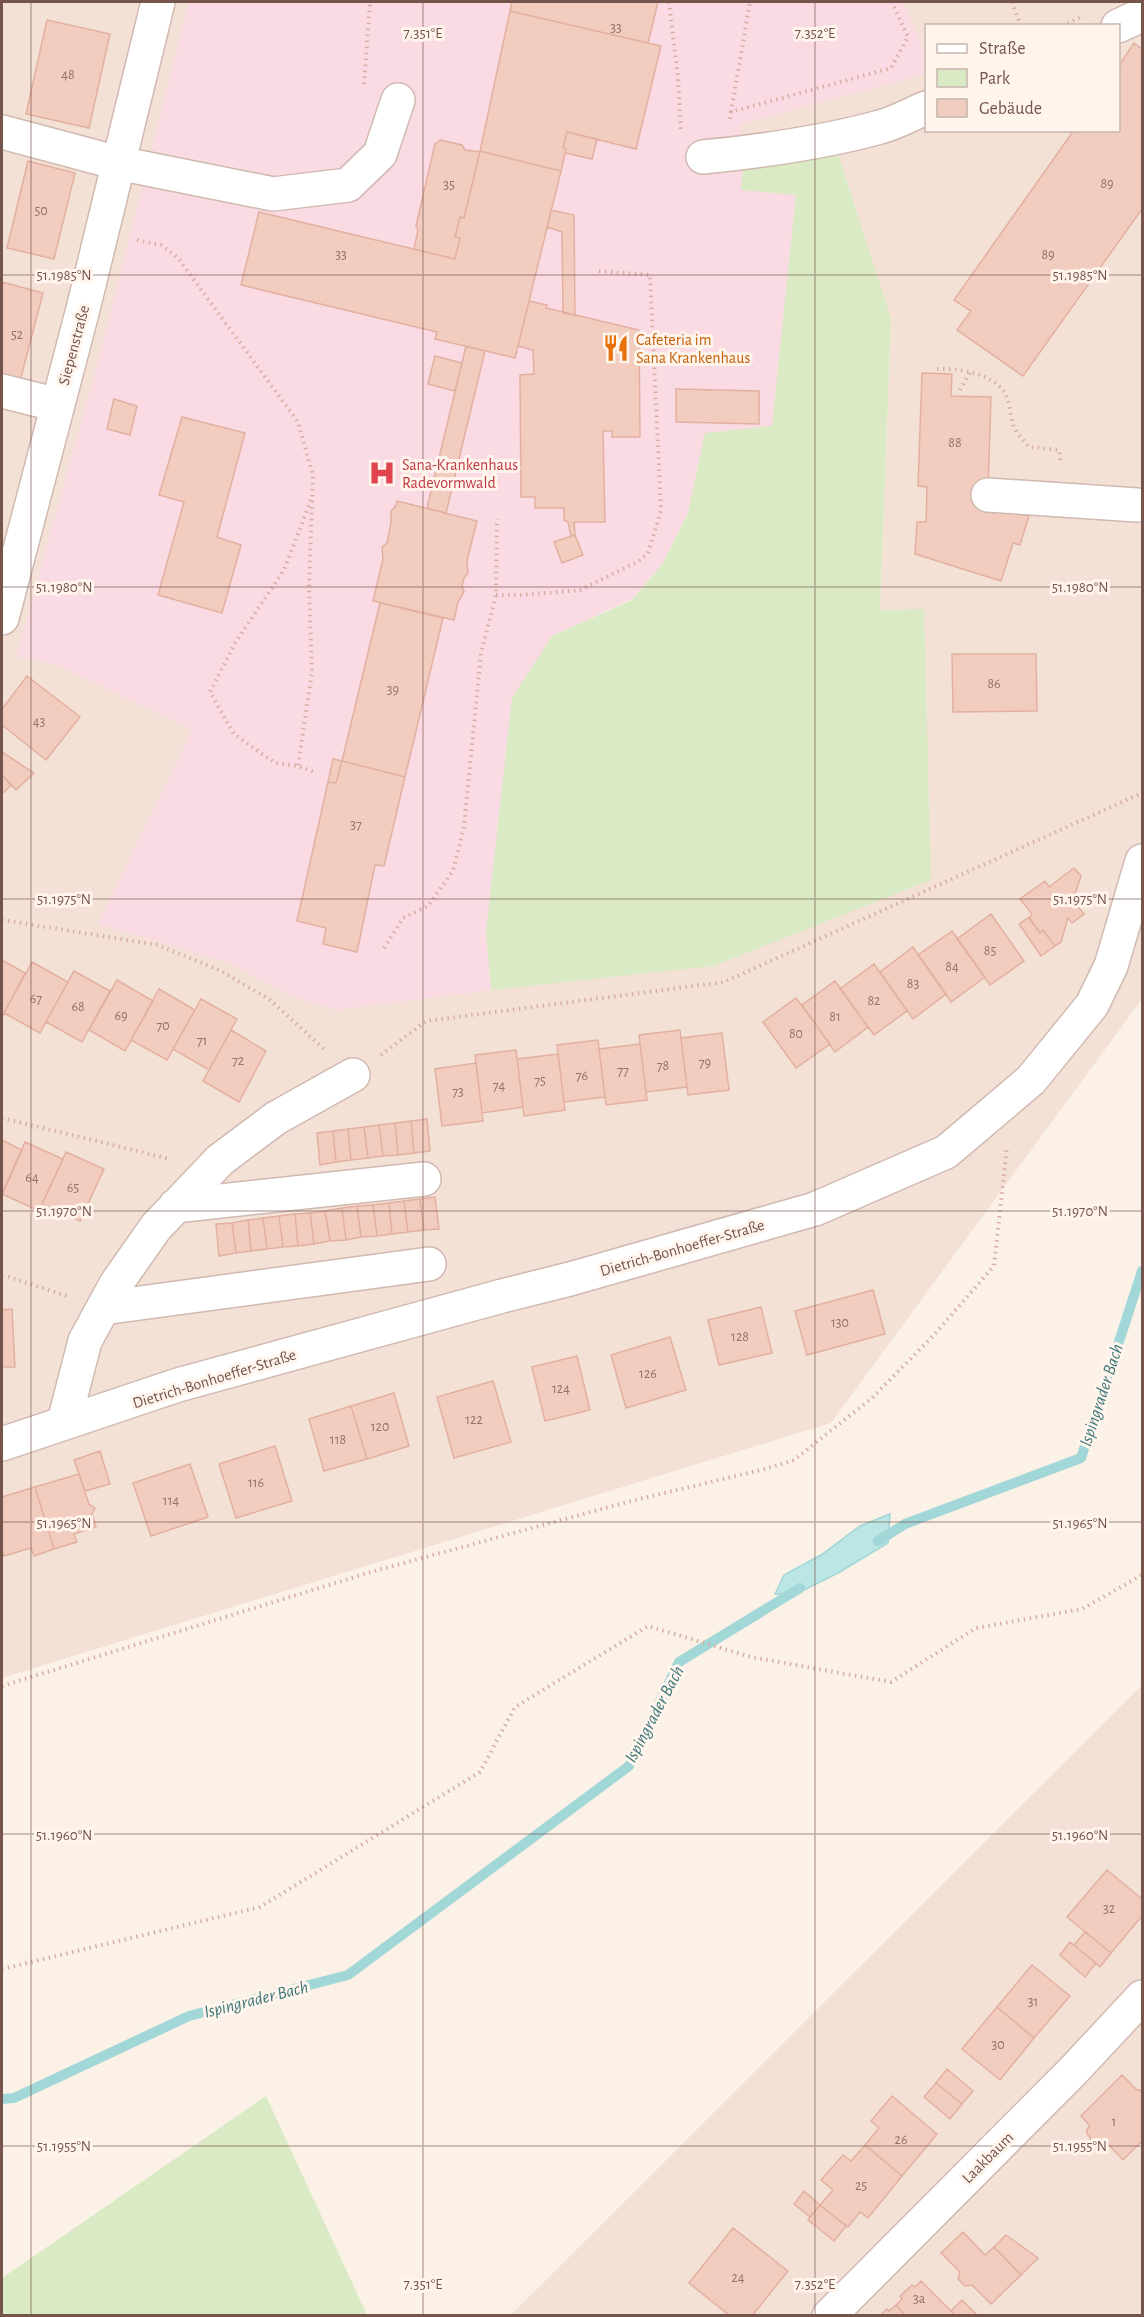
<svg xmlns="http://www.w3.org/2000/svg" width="1144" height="2317" font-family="'Alegreya Sans',sans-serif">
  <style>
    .residential { fill: #f3e1d6; fill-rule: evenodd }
    .medical { fill: #fadae3 }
    .green { fill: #d9eac5 }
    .water { fill: #bce5e5; stroke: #a2d7d7; stroke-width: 1.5 }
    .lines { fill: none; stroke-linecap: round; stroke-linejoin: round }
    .stream { stroke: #a2d7d7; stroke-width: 10 }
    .building { fill: #f1ccbf; stroke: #e3b0a0; stroke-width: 1.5 }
    .minor-casing { stroke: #d0b9b0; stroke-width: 36 }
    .path { stroke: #d6afa2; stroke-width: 4; stroke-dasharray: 1.5 4.5; stroke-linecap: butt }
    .minor { stroke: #fff; stroke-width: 33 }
    .ticks { fill: none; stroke: #75544c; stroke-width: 1.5; stroke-opacity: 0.45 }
    .labels { text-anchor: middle; stroke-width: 6; stroke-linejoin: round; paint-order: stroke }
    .number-label { font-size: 14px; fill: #947269 }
    .food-label { font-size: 16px; fill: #c56008; stroke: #fff5ed; text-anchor: start }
    .street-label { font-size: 16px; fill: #75544c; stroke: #fff5ed }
    .health-label { font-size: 16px; fill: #be3a42; stroke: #fff5ed; text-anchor: start }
    .water-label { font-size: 18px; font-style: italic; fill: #40797a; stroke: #fff5ed }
    .ticks-label { font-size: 15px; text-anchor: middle; fill: #75544c; stroke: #fff5ed; stroke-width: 6; stroke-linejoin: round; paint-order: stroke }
  </style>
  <rect width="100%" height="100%" fill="#fcf1e7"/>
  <path class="residential" d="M2,2H1142V999L831,1423L2,1678ZM926,26H1118V130H926ZM891,319L880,610H924L552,636Z
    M1142,1685V2315H511Z"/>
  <path class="medical" d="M189,2H903L926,56V74L741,124L743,167L796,194L772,426L705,433L688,513L663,563L632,599L552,636L512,698L486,932L491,990L336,1010L289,995L229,963L98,924L192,730L60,666L16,656L93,380Z"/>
  <path class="green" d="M837,150L891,319L880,610L924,609L931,880L713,966L491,990L486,932L512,698L552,636L632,600L663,563L688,513L705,433L772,426L796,195L741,190L743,167Z
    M266,2096L367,2315H2V2278Z"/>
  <path class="water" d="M890,1514L888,1543L838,1573L794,1595L775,1594L784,1575L821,1555L860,1526Z"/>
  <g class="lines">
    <path class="stream" d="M878,1541L905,1524L1081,1458L1142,1271
      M2,2099L14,2098L189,2016L348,1975L629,1766L679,1662L800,1588"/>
  </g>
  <path class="building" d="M512,2H658L648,43L510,11Z
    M510,11L661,46L636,149L567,132L563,148L566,149L561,171L480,151Z
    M47,20L110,34L89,128L26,114Z
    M1134,43L1142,49V209L1023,376L957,330L971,311L954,300L1074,130H1118V67Z
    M567,132L597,139L592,159L565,153L566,149L563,148Z
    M440,140L462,145L465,150L480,152L464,218L460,217L455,237L460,238L455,259L414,249L418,230L416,226L435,144Z
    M480,151L561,171L515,358L435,339L437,332L241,285L259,212L455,259L460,238L455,237L460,217L464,218Z
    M28,161L75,173L54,259L7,248Z
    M551,210L574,215L575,315L563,313L562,232L547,227Z
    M2,282L43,293L20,381L2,376Z
    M529,301L547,305L546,308L639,330L640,437H612V431H603L605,522H574L575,535L571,536L568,522L564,520V508H535V497H521L520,375L534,374L533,350L518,346Z
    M466,346L485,351L446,513L427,508Z
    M435,356L462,363L455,391L428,384Z
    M922,373L952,374L951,396L991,397L988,489L980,508L994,513L996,506L1029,516L1020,545L1013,543L1001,581L915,554L917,522H926L927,487L918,486Z
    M676,389L759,391V424L676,422Z
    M114,399L137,406L130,435L107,429Z
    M182,417L245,433L217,537L241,545L222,613L158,595L184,502L159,495Z
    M397,501L477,521L467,561L468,573L464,578L462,586L464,592L458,602L454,620L373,601L383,559L382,547L387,543L391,523V511L395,507Z
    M575,535L583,555L562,563L554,542Z
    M380,603L443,618L405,777L342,761Z
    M952,654H1036L1037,711L953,712Z
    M27,676L80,717L46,760L2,725V709Z
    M2,752L34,773L16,790L2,775Z
    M333,759L342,761L336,783L328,782Z
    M342,761L405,777L384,866L375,865L357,952L323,944L326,928L297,921L328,782L336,783Z
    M2,775L11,785L2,794Z
    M1074,868L1081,876L1075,894L1071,897L1084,914L1072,923L1068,918L1061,942L1055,946L1043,930L1040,933L1029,918L1032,914L1020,899L1045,881L1049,887Z
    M991,914L1024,961L990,985L957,939Z
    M1029,917L1040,933L1043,930L1055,946L1041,956L1019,924Z
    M952,931L985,977L951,1002L918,955Z
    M913,947L946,994L913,1019L880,972Z
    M2,960L25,973L2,1017Z
    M32,962L68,982L40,1033L4,1013Z
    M874,964L907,1011L874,1035L840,989Z
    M74,971L110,991L82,1042L46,1022Z
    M117,980L153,1001L125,1051L89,1030Z
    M835,981L868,1027L835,1052L802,1005Z
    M159,989L195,1010L167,1060L131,1040Z
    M796,998L830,1044L796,1068L763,1022Z
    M201,999L237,1019L209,1070L173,1049Z
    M231,1030L266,1051L239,1102L203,1081Z
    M680,1030L687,1087L646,1092L639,1035Z
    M722,1033L729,1090L688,1095L681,1038Z
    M598,1040L605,1097L564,1102L557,1045Z
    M640,1044L647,1100L606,1105L599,1049Z
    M516,1050L523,1107L482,1113L475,1055Z
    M558,1054L565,1110L524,1116L517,1059Z
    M476,1063L483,1121L442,1126L435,1069Z
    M427,1119L430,1151L414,1153L411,1121Z
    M411,1121L414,1153L398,1155L395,1123Z
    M395,1123L398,1155L383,1156L379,1125Z
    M379,1125L383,1156L368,1158L364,1127Z
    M364,1127L368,1158L351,1160L348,1129Z
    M348,1129L351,1160L336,1162L333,1131Z
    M333,1131L336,1162L320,1165L317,1133Z
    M2,1140L22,1150L2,1195Z
    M25,1142L63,1159L39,1211L2,1194Z
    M66,1152L104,1169L80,1221L42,1204Z
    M435,1197L439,1229L424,1230L420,1199Z
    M420,1199L424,1230L408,1232L404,1201Z
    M404,1201L408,1232L392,1234L389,1203Z
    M389,1203L392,1234L377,1236L373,1205Z
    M373,1205L377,1236L361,1237L357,1206Z
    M357,1206L361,1237L346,1240L342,1208Z
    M342,1208L346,1240L330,1241L325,1211Z
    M325,1211L330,1241L314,1244L310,1213Z
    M310,1213L314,1244L298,1246L295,1214Z
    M295,1214L298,1246L283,1247L279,1216Z
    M279,1216L283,1247L267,1249L263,1218Z
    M263,1218L267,1249L251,1251L248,1220Z
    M248,1220L251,1251L236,1253L232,1223Z
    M232,1223L236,1253L219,1256L216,1224Z
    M873,1290L885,1334L807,1355L795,1311Z
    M761,1307L772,1353L719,1365L708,1320Z
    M12,1309L15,1367H2V1310Z
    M670,1337L686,1390L626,1408L611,1355Z
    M577,1356L590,1410L545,1421L532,1367Z
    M493,1381L511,1442L454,1458L437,1397Z
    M394,1393L409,1446L367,1459L351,1406Z
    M351,1406L367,1459L324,1471L309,1419Z
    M275,1446L292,1501L236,1518L219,1464Z
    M100,1451L110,1484L85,1491L74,1460Z
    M190,1464L208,1517L151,1536L133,1483Z
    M79,1474L89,1504L95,1508L92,1514L96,1527L74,1534L77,1542L54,1549L35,1487Z
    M35,1487L54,1549L34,1556L31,1548L4,1556L2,1550V1497Z
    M1107,1870L1142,1899V1916L1111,1953L1067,1917Z
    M1085,1932L1111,1953L1100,1967L1074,1945Z
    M1070,1942L1096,1963L1085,1977L1060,1955Z
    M1032,1965L1070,1996L1034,2038L997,2007Z
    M997,2007L1034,2038L1000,2080L962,2049Z
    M947,2069L973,2091L962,2104L936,2083Z
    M1122,2075L1137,2090H1142V2141L1123,2160L1109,2145L1103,2151H1096L1090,2145V2137L1087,2134V2129L1090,2126L1081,2116Z
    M936,2083L962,2104L950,2119L924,2097Z
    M892,2096L937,2134L902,2176L865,2145L879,2128L871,2121Z
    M865,2145L902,2176L868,2218L860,2212L848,2227L820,2205L833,2190L821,2180L843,2155L851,2161Z
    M804,2191L820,2205L810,2217L794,2204Z
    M820,2205L846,2226L834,2241L808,2220Z
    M733,2228L788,2271L752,2316H730L689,2283Z
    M963,2232L985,2255L994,2247L1021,2275L991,2304L972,2285L965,2286L958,2279L960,2272L941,2253Z
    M1006,2235L1038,2258L1021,2275L994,2247Z
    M921,2281L951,2311L955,2316H906L896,2305L902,2299L900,2296L912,2285L915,2287Z
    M962,2300L978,2316H955L951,2311Z
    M896,2305L906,2316H880L887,2309L889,2311Z"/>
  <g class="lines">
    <defs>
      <path id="minor" d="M1118,26L1142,15
        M2,132L118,163L273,194L348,185L380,154L398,100
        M703,157C763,151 822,143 880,127C896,123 911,114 926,108
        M2,391L58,405
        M988,495L1137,505
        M2,618L83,309L158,2
        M175,1206L424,1179
        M103,1308L429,1264
        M64,1422L85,1341L116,1284L156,1227L220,1160L276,1118L353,1075
        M2,1444L178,1385L502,1296L570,1279L815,1209L946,1152L1031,1080L1092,1005L1111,966L1142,861
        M829,2316L1073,2071L1142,1997"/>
    </defs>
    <use href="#minor" class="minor-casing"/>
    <path class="path" d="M669,2L678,77L681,131
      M1012,2L1021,26
      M1062,26L1083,16
      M364,84L370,2
      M731,112L750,2
      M730,119L731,112L891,68L908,37L892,2
      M137,240L161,245L178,258L298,422L313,476L309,585L312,672L298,766
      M937,369C959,368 992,373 1005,393C1010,402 1010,414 1013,424C1016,433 1023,440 1029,447L1059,450L1061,463
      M960,390L970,372
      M311,500L284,570L235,643L210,692L234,734L275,763L298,766L317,773
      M496,595H521L580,590L639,561L648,553L661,511L650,275L597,271
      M2,920L158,945L219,970L269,999L326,1051
      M384,948L403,918L428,906L453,871L464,827L481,653L496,595L497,519
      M381,1055L426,1021L724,982L1142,793
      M2,1118L170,1159
      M2,1277H9L70,1297
      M2,1686L371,1572L631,1501L765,1469L794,1460L872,1398L933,1336L994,1266L1007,1147
      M2,1969L260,1907L480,1772L515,1707L648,1626L751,1657L891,1682L976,1628L1082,1609L1142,1575"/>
    <use href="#minor" class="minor"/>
  </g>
  <path class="ticks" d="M31,2V2316M423,2V2316M815,2V2316M2,275H1142M2,587H1142M2,899H1142M2,1211H1142M2,1522H1142M2,1834H1142M2,2146H1142"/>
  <defs>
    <symbol id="restaurant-bare" viewBox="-9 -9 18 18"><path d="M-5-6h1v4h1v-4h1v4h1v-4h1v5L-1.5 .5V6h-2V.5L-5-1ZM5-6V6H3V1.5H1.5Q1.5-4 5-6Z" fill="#e8710a" stroke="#fff5ed" stroke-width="2.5" paint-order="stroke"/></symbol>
    <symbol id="hospital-bare" viewBox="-9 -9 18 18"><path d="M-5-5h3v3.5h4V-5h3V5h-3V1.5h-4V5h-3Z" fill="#e0444e" stroke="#fff5ed" stroke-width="2.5" paint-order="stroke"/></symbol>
  </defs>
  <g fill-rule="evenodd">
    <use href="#restaurant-bare" x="597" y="329" width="38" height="38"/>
    <use href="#hospital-bare" x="363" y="454" width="38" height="38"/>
  </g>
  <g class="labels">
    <g class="number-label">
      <text x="616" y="32">33</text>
      <text x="68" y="79">48</text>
      <text x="1107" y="188">89</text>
      <text x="449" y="189">35</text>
      <text x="41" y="215">50</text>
      <text x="341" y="259">33</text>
      <text x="1048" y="259">89</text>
      <text x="17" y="339">52</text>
      <text x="955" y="447">88</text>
      <text x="994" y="688">86</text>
      <text x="393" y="694">39</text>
      <text x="39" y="726">43</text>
      <text x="356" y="829">37</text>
      <text x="990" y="955">85</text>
      <text x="952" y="971">84</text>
      <text x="913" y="988">83</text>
      <text x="36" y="1003">67</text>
      <text x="874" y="1005">82</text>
      <text x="78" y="1011">68</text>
      <text x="121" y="1020">69</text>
      <text x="835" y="1021">81</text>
      <text x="163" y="1030">70</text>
      <text x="796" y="1038">80</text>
      <text x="202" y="1045">71</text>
      <text x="238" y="1065">72</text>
      <text x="705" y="1067">79</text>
      <text x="663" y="1070">78</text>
      <text x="623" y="1075">77</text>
      <text x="582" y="1080">76</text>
      <text x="540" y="1085">75</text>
      <text x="499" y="1090">74</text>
      <text x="458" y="1096">73</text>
      <text x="32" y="1182">64</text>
      <text x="73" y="1192">65</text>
      <text x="840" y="1327">130</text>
      <text x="740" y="1341">128</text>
      <text x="648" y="1378">126</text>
      <text x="561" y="1393">124</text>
      <text x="474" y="1424">122</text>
      <text x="380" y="1431">120</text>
      <text x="338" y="1444">118</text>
      <text x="256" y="1487">116</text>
      <text x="171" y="1505">114</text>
      <text x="1109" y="1913">32</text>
      <text x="1033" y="2006">31</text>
      <text x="998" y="2049">30</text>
      <text x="1114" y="2126">1</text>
      <text x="901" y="2144">26</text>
      <text x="861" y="2190">25</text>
      <text x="738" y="2282">24</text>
      <text x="919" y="2303">3a</text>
    </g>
    <g class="food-label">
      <text x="636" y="345">Cafeteria im<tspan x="636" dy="18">Sana Krankenhaus</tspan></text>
    </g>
    <g class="street-label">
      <text transform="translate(73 345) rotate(-75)" y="6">Siepenstraße</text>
      <text transform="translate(682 1247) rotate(-16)" y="6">Dietrich-Bonhoeffer-Straße</text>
      <text transform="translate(214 1378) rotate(-17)" y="6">Dietrich-Bonhoeffer-Straße</text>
      <text transform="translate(987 2157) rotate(-45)" y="6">Laakbaum</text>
    </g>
    <g class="health-label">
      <text x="402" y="470">Sana-Krankenhaus<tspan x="402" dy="18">Radevormwald</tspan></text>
    </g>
    <g class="water-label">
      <text transform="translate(1101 1395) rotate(-72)" y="6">Ispingrader Bach</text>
      <text transform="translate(654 1714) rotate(-62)" y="6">Ispingrader Bach</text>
      <text transform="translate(256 1999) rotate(-14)" y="6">Ispingrader Bach</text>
    </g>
  </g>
  <g class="ticks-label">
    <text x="423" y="38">7.351°E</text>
    <text x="815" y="38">7.352°E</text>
    <text x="64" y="280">51.1985°N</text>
    <text x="1080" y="280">51.1985°N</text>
    <text x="64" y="592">51.1980°N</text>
    <text x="1080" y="592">51.1980°N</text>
    <text x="64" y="904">51.1975°N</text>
    <text x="1080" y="904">51.1975°N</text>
    <text x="64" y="1216">51.1970°N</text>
    <text x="1080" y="1216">51.1970°N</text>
    <text x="64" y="1528">51.1965°N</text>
    <text x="1080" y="1528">51.1965°N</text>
    <text x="64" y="1840">51.1960°N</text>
    <text x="1080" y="1840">51.1960°N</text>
    <text x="64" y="2151">51.1955°N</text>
    <text x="1080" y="2151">51.1955°N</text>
    <text x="423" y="2289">7.351°E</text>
    <text x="815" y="2289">7.352°E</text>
  </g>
  <rect width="1144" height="2317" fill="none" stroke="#75544c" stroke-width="6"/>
  <rect x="925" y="24" width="195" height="108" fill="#fff5ed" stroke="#c8b5ad" stroke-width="1.5"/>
  <rect x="937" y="44" width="30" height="9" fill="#ffffff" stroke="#c8b5ad" stroke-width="1.5"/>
  <text x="979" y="54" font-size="18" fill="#75544c">Straße</text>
  <rect x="937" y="69" width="30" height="18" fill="#d9eac5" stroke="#c8b5ad" stroke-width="1.5"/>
  <text x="979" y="84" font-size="18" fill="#75544c">Park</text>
  <rect x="937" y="99" width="30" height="18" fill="#f1ccbf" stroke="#c8b5ad" stroke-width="1.5"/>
  <text x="979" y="114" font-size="18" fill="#75544c">Gebäude</text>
</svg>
